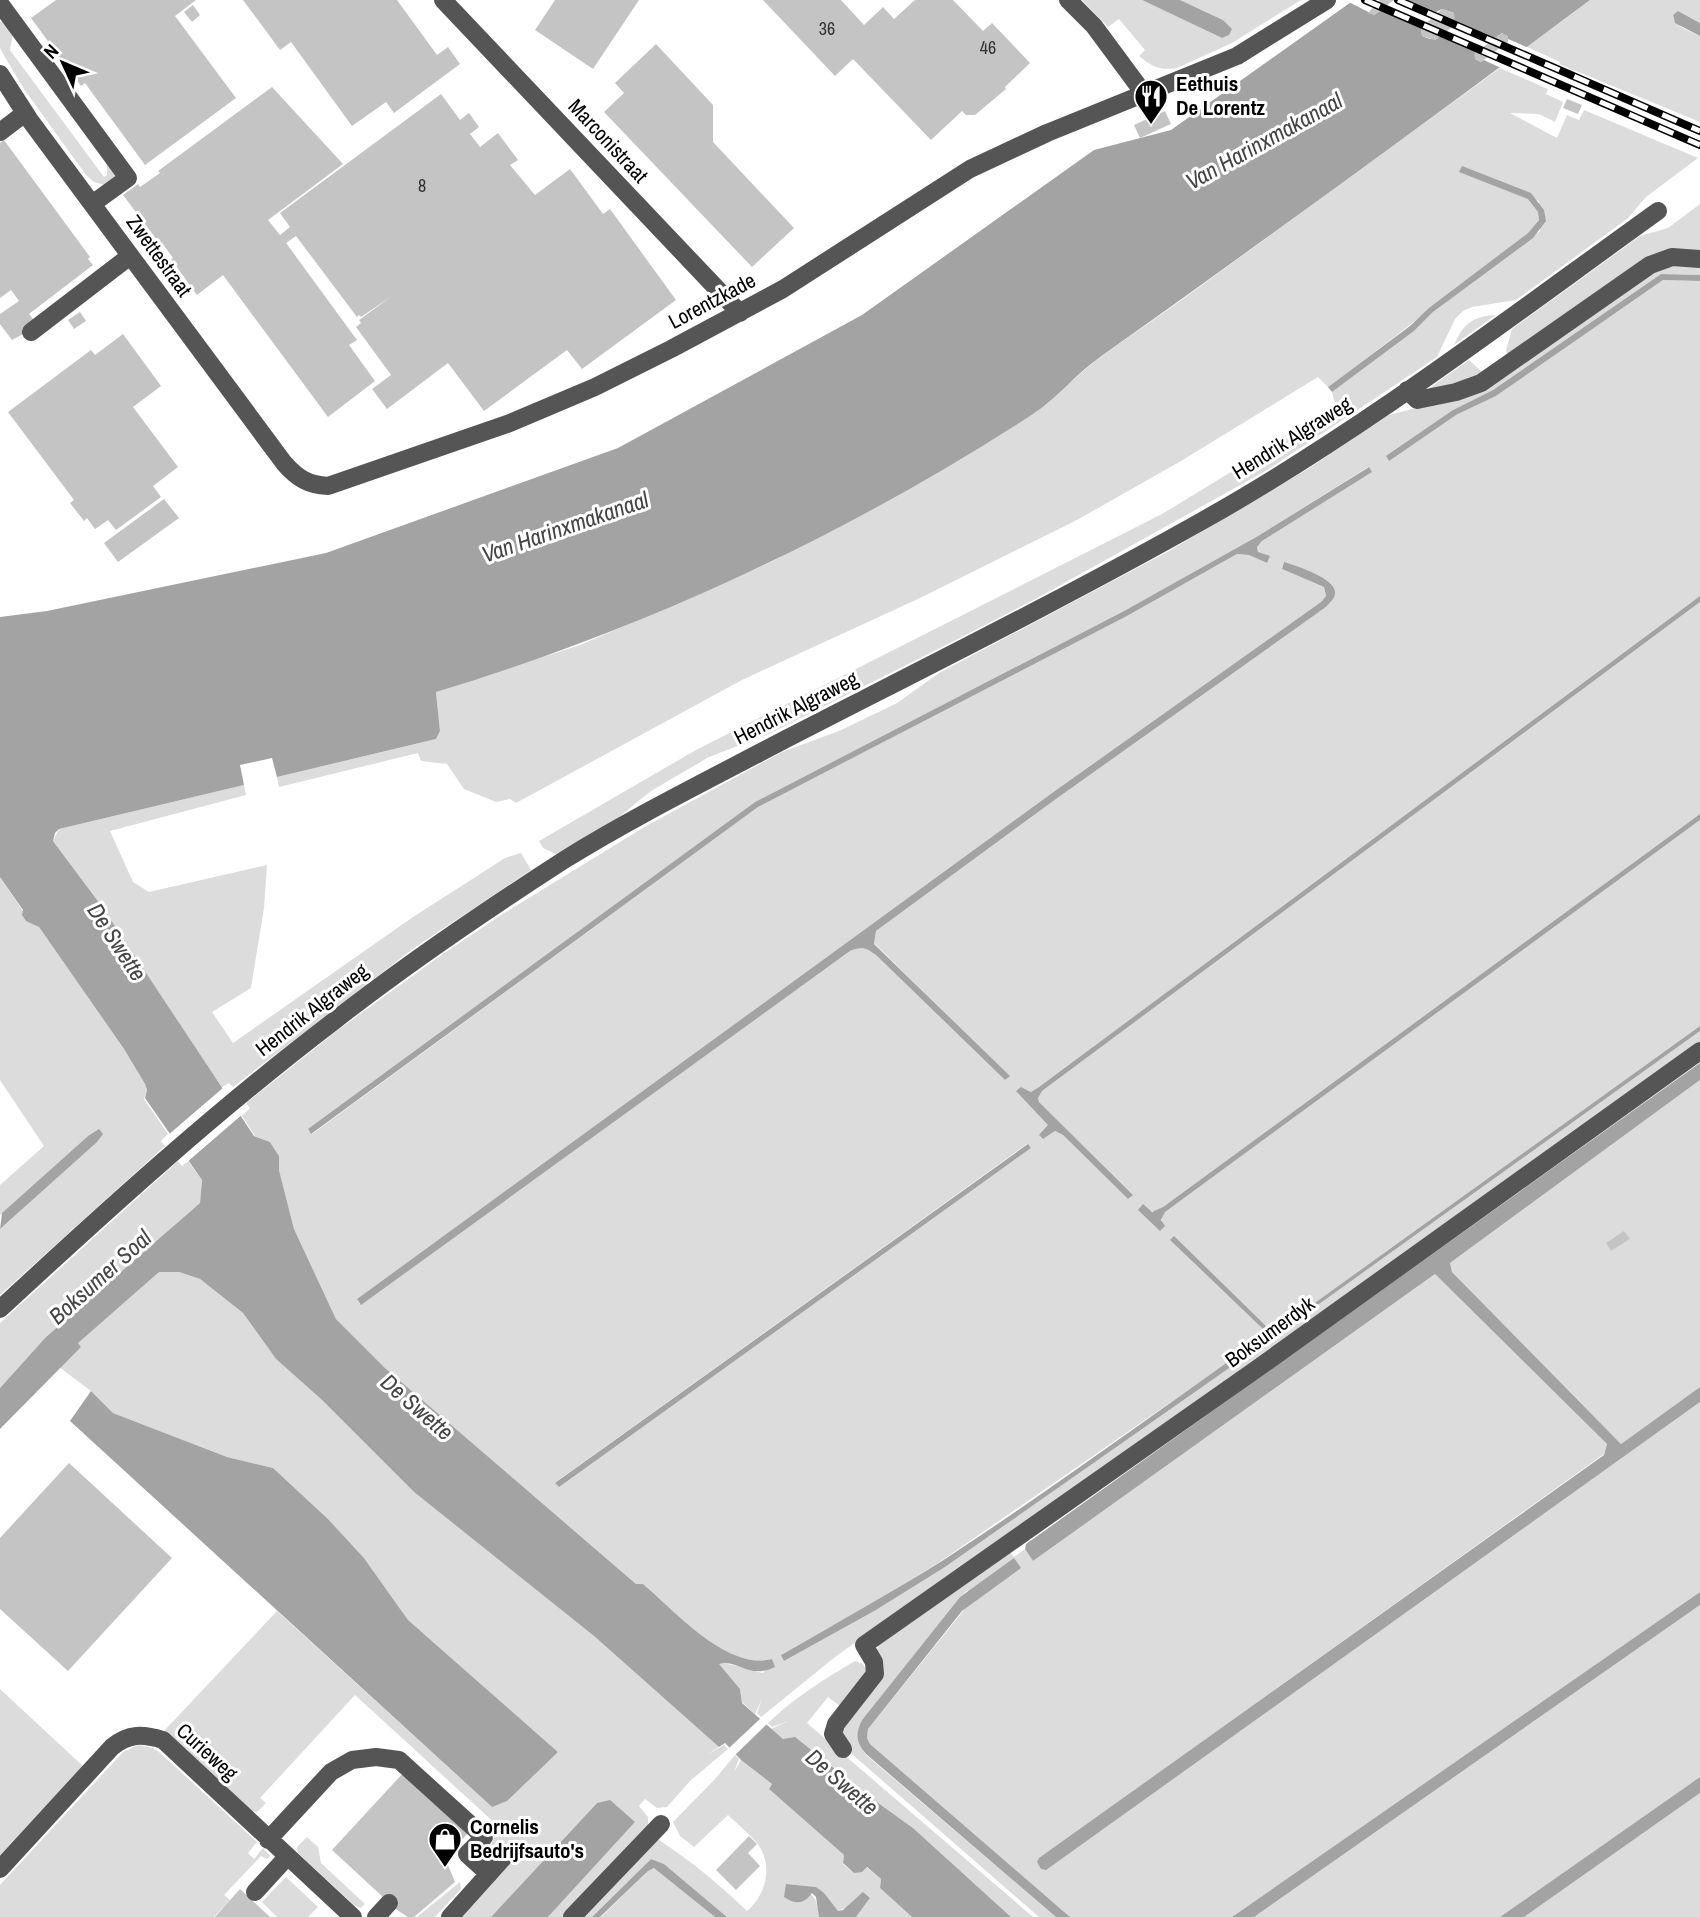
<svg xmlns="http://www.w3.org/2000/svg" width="1700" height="1917" font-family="'Archivo Narrow',sans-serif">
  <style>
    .green { fill: #dcdcdc; fill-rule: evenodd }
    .water { fill: #a3a3a3 }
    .pier { fill: #fff }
    .building { fill: #c4c4c4 }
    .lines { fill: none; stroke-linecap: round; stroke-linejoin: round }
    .minor { stroke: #555; stroke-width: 18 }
    .rail-casing { stroke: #000; stroke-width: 8 }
    .rail { stroke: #fff; stroke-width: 5; stroke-dasharray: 16; stroke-linecap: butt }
    .labels { text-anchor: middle; stroke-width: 6; stroke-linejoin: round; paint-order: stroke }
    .number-label { font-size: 18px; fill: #313131 }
    .poi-label { font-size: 21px; font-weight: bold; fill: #000; stroke: #fff; text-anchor: start }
    .street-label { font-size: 21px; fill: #000; stroke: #fff }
    .water-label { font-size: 23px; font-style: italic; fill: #444; stroke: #fff }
  </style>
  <rect width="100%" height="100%" fill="#fff"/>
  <path class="green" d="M1082,0H1142L1222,38L1223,20L1180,0H1301L1232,43L1177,68C1160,71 1151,66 1139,56L1145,50L1119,19L1108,27Z
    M1590,0H1700V23L1678,11L1673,15C1674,27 1690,31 1700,36V122L1559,64L1560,62L1527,47Z
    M4,21L13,33L10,50L104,177L107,175V163L116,176L105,185L94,182L86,175L24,89L6,59L0,48V22Z
    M1500,68L1548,89L1546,94L1563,102L1555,122L1539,114L1510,113L1557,138L1567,115L1579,120L1584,110L1698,158L1646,197L1627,219L1516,300L1472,307L1463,311L1455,319L1437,357L1269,469L1041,596L952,642L769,734L709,757L651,791L614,821L556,854L543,848L539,841L696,750L1162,514L1336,408L1332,392L1414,331L1433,312L1540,231L1539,201L1460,172L1528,198L1538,212L1539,220L1528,233C1461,284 1396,337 1328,387L1318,377L1181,461L1077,520L920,598L742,680L516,803L510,799L496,802L464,789L447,764L421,761L418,753L279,787L277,777L436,739L440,731L436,692L580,645L692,597L773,561L909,488L1036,412L1096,360L1176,304Z
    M1700,204V252L1683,251L1508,356L1506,350L1512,329L1640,236L1668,228Z
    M1674,263L1700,265V275L1661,274L1493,390L1453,410L1456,415L1496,396L1663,280L1700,281V596L1039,1087L1031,1092L1021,1087L1017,1091L1046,1121L1048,1125L1043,1139L1055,1131L1063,1135L1128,1199L1132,1194L1039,1102L1038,1098L1042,1091L1700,602V814L1163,1207L1157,1211H1150L1162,1223V1216L1164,1212L1700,820V1026L1277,1330L1268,1328L1170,1240L1264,1330L1265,1337L1253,1347L1255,1350L1700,1031V1043L835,1657L761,1717L757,1713L762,1699L755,1714L742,1702L740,1689L718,1664C732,1662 749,1671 763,1673L772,1659C726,1671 676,1612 643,1584H636L385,1368L336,1319L294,1229L279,1170V1156L270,1142L255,1136L242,1116L250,1108L246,1103L338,1030L440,956L501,915L646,826L782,752L839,731L897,703L939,673L1169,551L1228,516L1311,467L1389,415L1474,393L1652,270ZM1368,467L1371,472L1262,541L1257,547L1258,552L1267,563L1249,555L1237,554L1127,616L758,807L312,1134L308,1130L755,802L1124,611L1258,536ZM1284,562L1335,593L1326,607L1056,799L876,931L874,943L1009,1076L1005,1080L877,956C867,948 862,946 850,951L360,1304L357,1299L1052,793L1321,602L1326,596L1324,587L1282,569ZM1027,1144L1031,1148L555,1483L556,1482ZM1239,1355L1241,1359L945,1567L876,1610L784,1661L782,1654L874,1603L941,1561Z
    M1496,315L1454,345C1463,324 1473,316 1496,315Z
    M1469,360L1482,372L1481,374L1454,387L1428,389Z
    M244,785L246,795L110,831L133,882L149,892L267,865L264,908L251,988L212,1012L233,1043L413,917L505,858L521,853L531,870L414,948L233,1087L229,1083L221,1088L103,908L53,841L59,829Z
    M0,877L23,911L39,927L124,1049L145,1084L147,1090L144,1099L168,1134L161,1141L165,1146L0,1295V1229L96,1142L88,1136L0,1215V1185L44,1146L0,1080Z
    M1700,1080V1387L1621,1444L1452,1272L1450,1263Z
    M178,1161L182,1166L188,1161L202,1180L200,1203L46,1337L0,1388V1323Z
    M159,1271L179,1272L200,1279L243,1313L276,1359L322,1400L414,1492L594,1636L719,1747L707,1755L724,1745L728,1749L690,1781L667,1807L657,1808L645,1799L639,1806L648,1817V1826L563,1917H548L635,1822L597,1803L491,1917H461L513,1860L500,1847L491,1845L498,1826L355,1695L260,1798L266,1803L257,1812L252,1811L164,1731L277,1611L492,1807L558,1752L408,1620L364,1558L328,1519L273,1468L227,1457L113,1413L91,1391L59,1367L81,1347L77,1343Z
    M1435,1274L1607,1444L1604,1454L1040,1858L1037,1862L1046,1869L1700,1402V1592L1232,1917H1070L870,1744L867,1738L868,1729L968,1605V1590L960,1597L862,1720C856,1733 857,1743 866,1755L1056,1917H1039L845,1748L841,1735L843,1727L879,1645L1010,1552L1014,1557L1025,1549L1033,1561Z
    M1700,1605V1777L1500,1917H1254Z
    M855,1661L863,1664L868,1673L840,1706L828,1697L807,1723L1033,1917H1011L913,1828L874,1800L817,1754L783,1739L771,1729L788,1721L772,1727L768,1723C794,1698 824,1679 855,1661Z
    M0,1689L84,1767L0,1858Z
    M139,1745L153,1748L159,1752L257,1842L248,1853L254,1859L263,1848L270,1856L267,1859L261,1856L224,1895L230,1900L214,1917H0V1885L123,1752Z
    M735,1755L739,1759L734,1772L741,1760L772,1784L769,1789L844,1855L843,1864L854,1873L866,1867L881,1879L880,1888L912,1917H856L870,1898L838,1911L816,1887L786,1884C809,1892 817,1891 819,1917H727L664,1864L651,1859L592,1917H580L655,1840H659C691,1861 719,1884 747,1911C767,1894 774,1863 756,1842C748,1832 737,1824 728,1815L694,1847L680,1836L673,1822L715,1779Z
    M1700,1793V1917H1524Z
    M307,1837L318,1847L321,1863L365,1904L361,1908L355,1906L298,1853L297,1847Z
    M654,1868L660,1870L715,1917H601L648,1871Z
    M286,1877L318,1907L308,1917H277L262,1902Z
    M460,1882L461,1889L435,1917H417Z"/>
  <path class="water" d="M1142,0H1180L1223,20L1232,29L1229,35L1222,38Z
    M1354,0H1590C1428,121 1265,240 1100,357C1076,374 1057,398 1033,414C848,534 646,629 436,692L440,731L436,739L277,777L272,758L240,765L244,785L59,829L55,833L53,841L103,908L254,1136L270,1142L279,1156V1170L294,1229L336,1319L385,1368L636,1584H643C675,1611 727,1671 772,1659L775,1667C748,1680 739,1659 719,1664L740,1689L742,1703L783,1739L795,1737L874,1800L913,1828L1011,1917H912L880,1888L881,1879L867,1867L862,1872L854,1873L843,1863L844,1855L769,1789L772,1784L741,1760L725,1743L719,1747L594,1636L414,1492L322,1400L276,1359L243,1313L200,1279L179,1272H159L78,1343L81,1347L0,1429V1388L46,1337L200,1203L202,1180L145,1098L147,1090L145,1084L124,1049L39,927L26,921L22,915L23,910L0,877V617L47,611L326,553L618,448L862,315L1094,150L1171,130Z
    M1678,11L1700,23V36L1675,23L1673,15Z
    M1462,166L1531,193L1544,210L1546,221L1533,238L1433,312L1414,331L1332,392L1328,387L1410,326L1429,308L1528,233L1539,220L1538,212L1528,199L1459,172Z
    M1661,274L1700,275V281L1663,280L1496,396L1456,415L1389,461L1386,456L1453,410L1493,390Z
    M1369,467L1372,472L1262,541L1257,547L1258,552L1270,556L1267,563L1249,555L1237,554L1127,616L758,807L311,1134L308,1129L755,802L1124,611L1258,536Z
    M1284,562C1296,566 1336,578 1335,593C1335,599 1329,603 1326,607L1056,799L876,931L874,944L1010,1076L1005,1080L877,956C867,948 862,946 850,951L361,1305L357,1299L1052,793L1321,602L1326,596L1324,587L1282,569Z
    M1700,596V602L1042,1091L1038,1098L1039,1102L1133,1195L1128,1199L1063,1135L1055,1131L1043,1139L1039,1135L1048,1125L1016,1091L1021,1087L1031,1092L1039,1087Z
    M1700,814V820L1165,1212L1161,1220L1165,1226L1160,1231L1138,1210L1143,1204L1152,1212L1163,1207Z
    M1700,1026V1031L1255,1350L1253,1347L1265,1337L1264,1330L1170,1240L1174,1236L1268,1328L1277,1330Z
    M1700,1063V1080L1450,1263L1452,1272L1621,1444L1700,1387V1402L1046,1870L1041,1869L1037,1862L1039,1858L1604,1455L1607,1444L1435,1274L1033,1561L1025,1549L1026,1544Z
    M99,1129L103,1134L97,1142L0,1229L2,1213L88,1136Z
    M1028,1144L1031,1148L559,1487L555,1483Z
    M1239,1354L1242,1359L945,1567L876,1610L784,1661L781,1655C835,1624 889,1594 942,1561C1043,1495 1140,1424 1239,1354Z
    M91,1391L113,1413L227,1457L273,1468L328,1519L364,1558L408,1620L558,1752L507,1801L492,1807L70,1421Z
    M1014,1558L1021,1568L962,1611L868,1729L867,1738L870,1744L1070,1917H1056L866,1754C856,1742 855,1734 862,1720L960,1597Z
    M1700,1592V1605L1254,1917H1232Z
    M1700,1777V1793L1524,1917H1500Z
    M610,1800L635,1822L548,1917H491L597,1803Z
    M651,1859L664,1864L727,1917H715L654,1868L648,1871L600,1917H592Z
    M786,1884L816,1887L824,1893L838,1911L843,1910L863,1892L870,1898L856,1917H819L816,1897L812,1893C804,1904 796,1905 784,1897Z"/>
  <path class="pier" d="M1348,0H1408L1436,12L1442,9L1454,13V20L1495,38L1502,33L1508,39L1531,49L1503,69L1484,60L1481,62L1475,59L1476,52L1440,36L1435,40L1433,38L1430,39L1422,36L1421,28L1381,10L1374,15L1347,1Z
    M224,1087L244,1113L186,1163L167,1136Z
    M761,1718L767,1724L735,1755L729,1748Z"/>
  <path class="building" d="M56,0H196L175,16L236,98L145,165L85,83L81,86L31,18Z
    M243,0H397L437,55L448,47L460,64L394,113L386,102L352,126L291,42L280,50Z
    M555,0H639L593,69L535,30Z
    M763,0H841L864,25L883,7L894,19L915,0H953L983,31L992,23L1030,63L1005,87L1006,89L975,115H966L962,111L931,140L853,59L835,76Z
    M1380,0H1394L1374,15L1368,13Z
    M193,5L200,15L192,22L184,12Z
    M1442,9L1454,13L1455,25L1435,40L1422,36L1421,28Z
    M1502,33L1508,36V42L1481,62L1475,59L1474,54Z
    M656,44L713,105V142L794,228L752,267L604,112L624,93L615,83Z
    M272,87L343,164L268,220L280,235L290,227L280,213L441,94L460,120L469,113L479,127L470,134L480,147L498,133L518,160L510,165L535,195L570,169L603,214L610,209L676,300L582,369L567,350L484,411L448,363L387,409L372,389L391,375L356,327L361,323L359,320L392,296L361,317L359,315L357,317L296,236L286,243L357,340L349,345L375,381L328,417L223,275L197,295L171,259L173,258L162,243L160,244L123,195L138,184L140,187L160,173L158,171Z
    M1567,99L1582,105L1578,114L1563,108Z
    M1165,111L1171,124L1140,138L1134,125Z
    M4,140L90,257L88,259L93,265L29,314L36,323L25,333L12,340L0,324V314L19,301L11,290L0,298V143Z
    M80,312L86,321L74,329L68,320Z
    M123,334L161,386L133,407L178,467L153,486L161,497L116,530L108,520L95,529L87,518L84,521L70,503L74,500L8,412L91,350L95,355Z
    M164,499L179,518L118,562L104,543Z
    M1624,1231L1630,1239L1611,1251L1606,1243Z
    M69,1463L172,1558L68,1671L0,1609V1538Z
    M404,1772L469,1832L445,1858L455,1882L414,1917H408L397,1910L332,1850Z
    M749,1836L757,1844L748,1853L760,1866L736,1890L716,1870Z
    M240,1889L270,1917H215Z"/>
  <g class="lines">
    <path class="minor" d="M443,0L740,313
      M1068,0L1094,26L1145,95
      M1,5L128,178L92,204
      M0,74L29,119L284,463C297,478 308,485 328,486L510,423L595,387L671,349L783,289L970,169L1047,133L1237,56L1327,0
      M0,132L25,113
      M31,332L130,256
      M1407,390L1417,400L1456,392L1481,383L1650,265L1672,257L1700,259
      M0,1309C108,1209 217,1110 334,1021C408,963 485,911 564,860C635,816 710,779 784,740C924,668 1065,598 1202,521C1362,431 1509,318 1658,211
      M843,1749L833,1734L836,1724L875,1674L874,1662L864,1645L1258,1368L1700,1051
      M268,1840L331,1772L352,1760L376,1757L399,1760L484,1837L467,1854L489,1874
      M0,1869L112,1747C129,1733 143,1734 163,1740L353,1917
      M255,1892L287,1857
      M376,1917L389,1903
      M450,1917L504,1857
      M572,1917L661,1824"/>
    <defs>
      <path id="rail" d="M1365,0L1700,145
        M1398,0L1700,131"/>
    </defs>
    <use href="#rail" class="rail-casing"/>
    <use href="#rail" class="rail"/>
  </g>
  <defs>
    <symbol id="restaurant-pin" viewBox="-11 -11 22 30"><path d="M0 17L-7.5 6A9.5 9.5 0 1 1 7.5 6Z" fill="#000" stroke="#fff"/><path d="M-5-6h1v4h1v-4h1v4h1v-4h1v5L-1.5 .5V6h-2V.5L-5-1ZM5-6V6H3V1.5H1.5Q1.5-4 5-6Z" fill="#fff"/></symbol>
    <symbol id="shop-pin" viewBox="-11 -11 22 30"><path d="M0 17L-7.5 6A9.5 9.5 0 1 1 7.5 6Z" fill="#000" stroke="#fff"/><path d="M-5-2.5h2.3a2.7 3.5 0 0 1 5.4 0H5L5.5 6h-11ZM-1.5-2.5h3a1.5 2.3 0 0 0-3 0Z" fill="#fff"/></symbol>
  </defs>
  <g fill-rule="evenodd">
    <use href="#restaurant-pin" x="1132" y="77" width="38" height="52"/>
    <use href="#shop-pin" x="426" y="1820" width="38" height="52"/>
  </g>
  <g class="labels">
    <g class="number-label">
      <text x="827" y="35">36</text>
      <text x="988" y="54">46</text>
      <text x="422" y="192">8</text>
    </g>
    <g class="poi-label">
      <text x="1176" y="91">Eethuis<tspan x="1176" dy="24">De Lorentz</tspan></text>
      <text x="470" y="1834">Cornelis<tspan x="470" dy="24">Bedrijfsauto's</tspan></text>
    </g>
    <g class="street-label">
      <text transform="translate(608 141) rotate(47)" y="7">Marconistraat</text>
      <text transform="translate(159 256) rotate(54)" y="7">Zwettestraat</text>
      <text transform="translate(712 301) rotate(-28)" y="7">Lorentzkade</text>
      <text transform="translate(1292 438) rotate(-32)" y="7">Hendrik Algraweg</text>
      <text transform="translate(796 708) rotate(-27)" y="7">Hendrik Algraweg</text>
      <text transform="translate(312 1010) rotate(-38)" y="7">Hendrik Algraweg</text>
      <text transform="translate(1270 1332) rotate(-36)" y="7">Boksumerdyk</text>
      <text transform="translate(207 1752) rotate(42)" y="7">Curieweg</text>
    </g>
    <g class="water-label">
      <text transform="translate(1264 141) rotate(-29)" y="8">Van Harinxmakanaal</text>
      <text transform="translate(565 527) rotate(-19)" y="8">Van Harinxmakanaal</text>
      <text transform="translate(117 942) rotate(57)" y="8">De Swette</text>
      <text transform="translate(100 1277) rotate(-42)" y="8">Boksumer Soal</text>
      <text transform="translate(417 1407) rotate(41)" y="8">De Swette</text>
      <text transform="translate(842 1782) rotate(41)" y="8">De Swette</text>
    </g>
  </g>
  <g transform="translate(63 63) rotate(314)" stroke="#ffffff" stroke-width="5" paint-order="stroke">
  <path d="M0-5L12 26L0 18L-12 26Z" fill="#000000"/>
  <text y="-10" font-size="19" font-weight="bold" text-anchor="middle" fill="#000000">N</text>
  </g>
</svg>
